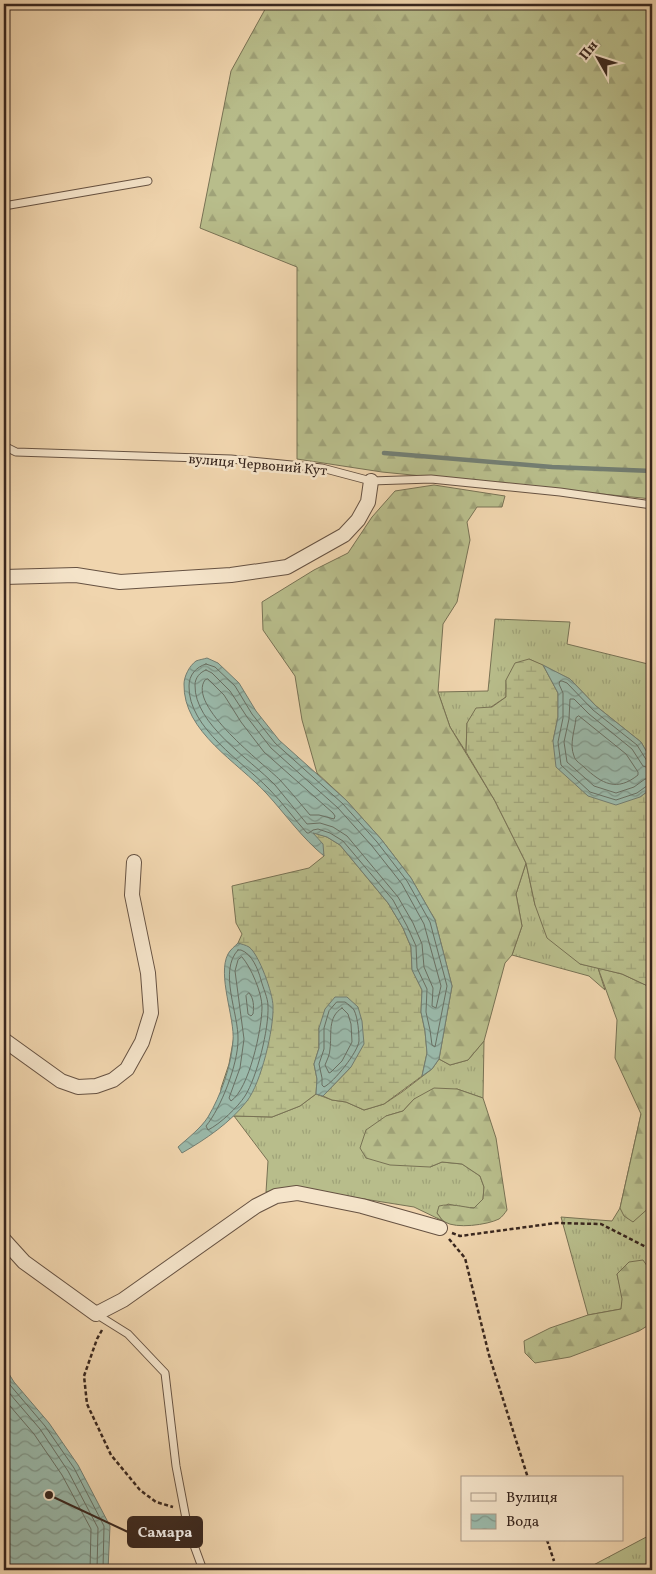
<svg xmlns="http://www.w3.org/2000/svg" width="656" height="1574" font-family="Vollkorn,serif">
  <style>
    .grass { fill: url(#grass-tufts); stroke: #787254 }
    .forest { fill: url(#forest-firs); stroke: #787254 }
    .wetland { fill: url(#wetland-marsh); stroke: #787254 }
    .water { fill: url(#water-waves); stroke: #737e72 }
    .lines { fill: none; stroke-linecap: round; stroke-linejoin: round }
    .shore { stroke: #697064; stroke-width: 1 }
    .stream { stroke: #737e72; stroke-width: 4.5 }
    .lane-casing { stroke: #665242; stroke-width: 9 }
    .street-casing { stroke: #665242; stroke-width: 16 }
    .path { stroke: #38261e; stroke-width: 2.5; stroke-dasharray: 4 2.5; stroke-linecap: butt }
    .lane { stroke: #f5e4ca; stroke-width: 7 }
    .street { stroke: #f5e4ca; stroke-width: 14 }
    .labels { text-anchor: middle; stroke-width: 5; stroke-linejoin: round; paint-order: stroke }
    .street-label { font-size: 14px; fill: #38261e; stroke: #f5e4ca }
    .leader { fill: none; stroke: #38261e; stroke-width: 2 }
    .callout-dot { fill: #38261e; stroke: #f5e4ca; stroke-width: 2 }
    .callout { fill: #38261e; stroke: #38261e; stroke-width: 2 }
    .callout-label { font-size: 15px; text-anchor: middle; font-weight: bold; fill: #fff }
  </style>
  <defs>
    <pattern id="grass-tufts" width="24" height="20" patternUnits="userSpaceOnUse" patternTransform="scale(1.25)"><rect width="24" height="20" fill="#b8bd8b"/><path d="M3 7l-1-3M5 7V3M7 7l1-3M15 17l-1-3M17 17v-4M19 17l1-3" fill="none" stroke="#9fa278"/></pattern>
    <pattern id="forest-firs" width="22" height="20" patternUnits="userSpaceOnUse" patternTransform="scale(1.25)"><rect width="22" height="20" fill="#b8bd8b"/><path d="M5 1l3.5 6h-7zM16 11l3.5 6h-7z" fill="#9fa278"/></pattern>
    <pattern id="wetland-marsh" width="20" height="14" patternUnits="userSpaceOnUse" patternTransform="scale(1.25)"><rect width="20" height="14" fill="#b8bd8b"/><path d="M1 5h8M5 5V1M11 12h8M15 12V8" fill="none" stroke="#9fa278"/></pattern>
    <pattern id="water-waves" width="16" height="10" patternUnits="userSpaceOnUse" patternTransform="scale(1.25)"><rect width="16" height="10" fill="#9ab9aa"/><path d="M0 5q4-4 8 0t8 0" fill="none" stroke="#7f968a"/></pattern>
  </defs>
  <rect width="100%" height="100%" fill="#f0d5ae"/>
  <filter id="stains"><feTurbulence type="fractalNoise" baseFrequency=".004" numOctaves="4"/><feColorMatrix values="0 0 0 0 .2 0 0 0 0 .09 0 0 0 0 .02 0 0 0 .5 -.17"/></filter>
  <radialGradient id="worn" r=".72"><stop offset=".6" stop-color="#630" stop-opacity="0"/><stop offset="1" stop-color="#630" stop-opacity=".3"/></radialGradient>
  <path class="grass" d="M495,619L570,622L567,644L652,665V761L641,742L596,706L570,679L529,659L506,680V697L467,723L466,752L450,727L438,692L488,691Z
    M526,863L535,905L580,964L598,968L605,990L589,976L512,955L522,926L516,894Z
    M484,1041L483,1098L457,1089L414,1099L403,1111L386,1116L430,1167L442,1162L462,1164L480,1176L484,1187L483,1199L474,1208L460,1207L448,1204L437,1213L443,1221L414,1207L289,1187L266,1192L268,1161L234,1116L272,1117L300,1106L316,1094L332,1100L346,1102L364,1110L384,1104L402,1092L432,1069L439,1059L450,1065L468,1060Z
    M652,1105V1334L626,1266L617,1274L623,1299L621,1309L588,1315L561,1217L612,1221L620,1208L641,1114Z
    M652,1534V1570H584Z"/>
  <path class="forest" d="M268,4H652V499L382,472L297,459V267L200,228L231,71Z
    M434,485L505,496L502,507H477L467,522L470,540L457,602L443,624L438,692L450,727L495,801L526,863L516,894L522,926L512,955L505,963L484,1041L468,1060L450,1065L439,1059L452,986L435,920L411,878L381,839L346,800L317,773L302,720L295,676L263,630L262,602L314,570L348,553L372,517L395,491Z
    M598,968L622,974L652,988V1205L633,1222L624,1216L620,1208L641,1114L615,1058L617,1020Z
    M434,1088L457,1089L483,1098L496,1138L507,1210C505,1213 502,1217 499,1219C487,1225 456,1229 445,1222C441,1220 440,1216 437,1213L439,1206C451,1203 462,1207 474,1208L483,1199L484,1187L480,1176L462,1164L442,1162L430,1167L390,1165L366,1158L360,1148L366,1130L386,1116L403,1111L414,1099Z
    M643,1260L652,1273V1323L639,1331L570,1357L535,1363L525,1353L524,1341L550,1328L588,1315L621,1309L622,1299L617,1274L629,1262Z"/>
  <path class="wetland" d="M529,659L543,665L558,693V717L553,741L640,797L652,788V988L622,974L580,964L547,938L535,905L526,863L495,801L466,752L467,723L476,708L492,707L506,697V680L515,663Z
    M312,832L327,837L340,845L388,903L403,928L411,947L412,969L422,990L421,1012L425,1031L427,1053L422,1076L384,1104L364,1110L346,1102L332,1100L323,1096L351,1067L319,1028V1048L314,1064L317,1079L316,1094L300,1106L272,1117L234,1116L219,1120L221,1088L229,1064L250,948L238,943L242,934L236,923L232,886L309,868L324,856Z"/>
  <path class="water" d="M207,658L218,663L239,683L256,711L279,740L346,800L381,839L411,878L435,920L452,986L439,1059L432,1069L422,1076L427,1053L425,1031L421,1012L422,990L412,970L411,947L403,928L388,903L340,845L327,837L313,833L323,844L324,856C302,838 286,815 267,794C238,762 183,732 184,684C184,677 189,666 196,661C198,660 204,659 207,658Z
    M543,665L570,679L596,706L641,742L652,761V788L640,797L616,805L588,796L556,767L553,741L558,717V693Z
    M238,943C241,944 246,945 249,947C259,954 273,994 273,1006C274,1029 261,1083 247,1101C230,1123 206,1139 182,1153L178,1147C188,1138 201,1128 208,1117C221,1095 231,1067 233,1041C235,1018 217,975 228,954C230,950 235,946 238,943Z
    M335,997H347L358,1007L362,1021L364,1044L351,1067L323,1096L316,1094L317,1079L314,1064L319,1048V1028L325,1009Z
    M4,1366L14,1382L49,1423L78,1465L110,1526L108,1570H4Z"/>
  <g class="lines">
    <path class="shore" d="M206,664L215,667L235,686L252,714L275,743L343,804L377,842L407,881L430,922L447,986L435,1047L432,1045L430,1030L426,1012L427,989L417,968L416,946L407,926L393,900L343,841L330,833L318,829L313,830L309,833H307C294,819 283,803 269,789C243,762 188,728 189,686C189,675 196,667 206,664Z
      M206,670L212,673L230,691L247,717L271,748L338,808L372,846L402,884L424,924L441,986L436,1008L432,1006L433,988L424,967L422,944L413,923L398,897L347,836L333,827L320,823L307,824C296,811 286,798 275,785C250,759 194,724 195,685C195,678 200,672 206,670Z
      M208,679L224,695L241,722L264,752L333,813L335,816L334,819L319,815H310C300,803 290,791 280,780C264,764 186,705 205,680Z
      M579,716L626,754L638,772V775C617,792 602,784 584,767C581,764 575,761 574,756C569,744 575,730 576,718Z
      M652,762L647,761L637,745L593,710L567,683L562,681H560L559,684L563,693V718L558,742L561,765L590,792L616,800L637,793L648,785L652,784
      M652,769L643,766L632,749L589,714L574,699H570L569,719L564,742L567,762L594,786L616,793L634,787L645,779L652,778
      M238,950H241C252,954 258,969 261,980C263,988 268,998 268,1006C269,1029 257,1077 245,1096C238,1107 220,1124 208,1130L206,1126C221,1108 238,1064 238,1040C239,1014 218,971 238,950Z
      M242,957C251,967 262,993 262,1007C262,1029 249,1089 231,1101L229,1098L240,1068L244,1039L235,971L238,960Z
      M249,993C254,998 254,1007 253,1014L251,1016L248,1014L246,996Z
      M337,1002H345C348,1004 352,1007 354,1010C358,1018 359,1033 359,1041C358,1052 334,1082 324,1087L322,1085V1078L319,1064L324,1049V1028L329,1011Z
      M342,1008L348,1014L351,1024L352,1042L342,1061L331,1072L329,1073L325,1065C327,1060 330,1054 330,1049C332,1035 327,1017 342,1008Z
      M4,1375L10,1385L45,1426L74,1468L104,1526L103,1570
      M4,1387L40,1429L68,1471L98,1528L97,1570
      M4,1399L34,1434L62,1475L91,1529L90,1570"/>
    <path class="stream" d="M384,453L552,467L652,471"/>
    <defs>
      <path id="lane" d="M4,206L148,181
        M4,446L16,452L231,459L322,468L371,481L431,479L560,492L652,505
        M96,1314L128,1334L165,1373L176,1466L188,1529L203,1570"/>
      <path id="street" d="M4,577L76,575L120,582L231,575L287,567L344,535L358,520L368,502L371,481
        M4,1040L61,1081L78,1087L96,1086L113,1080L127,1069L142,1042L151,1013L148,973L132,895L134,862
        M4,1240L24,1262L96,1314L123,1300L256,1206L276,1196L297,1193L362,1206L440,1228"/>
    </defs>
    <use href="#lane" class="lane-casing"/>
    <use href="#street" class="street-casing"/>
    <path class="path" d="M452,1233L460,1236L556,1223L601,1224L652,1250
      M449,1239L465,1258L489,1355L528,1478
      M102,1330L97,1339L84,1376L87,1404L111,1455L140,1490L156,1502L173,1507
      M547,1540L554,1561"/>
    <use href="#lane" class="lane"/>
    <use href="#street" class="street"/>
  </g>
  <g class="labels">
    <g class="street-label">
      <text transform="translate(258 464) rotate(5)" y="5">вулиця Червоний Кут</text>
    </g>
  </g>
  <path class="leader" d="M49 1495L128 1532"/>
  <circle class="callout-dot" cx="49" cy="1495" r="5"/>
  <rect class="callout" x="128" y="1517" width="74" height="30" rx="5"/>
  <g class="callout-label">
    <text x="165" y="1537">Самара</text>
  </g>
  <rect width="656" height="1574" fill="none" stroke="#f0d5ae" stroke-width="20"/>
  <rect x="5" y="5" width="646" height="1564" fill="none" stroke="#38261e" stroke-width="2.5"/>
  <rect x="10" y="10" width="636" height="1554" fill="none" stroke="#38261e"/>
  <rect x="461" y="1476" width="162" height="65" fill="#f5e4ca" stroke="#a99885"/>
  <rect x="471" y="1493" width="25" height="8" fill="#f5e4ca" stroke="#a99885"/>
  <text x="506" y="1502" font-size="15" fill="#38261e">Вулиця</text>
  <rect x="471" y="1514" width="25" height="15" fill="url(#water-waves)" stroke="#a99885"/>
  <text x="506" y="1526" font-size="15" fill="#38261e">Вода</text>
  <g transform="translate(598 58) rotate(309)" stroke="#f5e4ca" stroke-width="4" paint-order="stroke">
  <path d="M0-4L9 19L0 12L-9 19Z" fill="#38261e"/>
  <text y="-8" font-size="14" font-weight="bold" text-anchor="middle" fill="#38261e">Пн</text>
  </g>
  <rect width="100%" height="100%" filter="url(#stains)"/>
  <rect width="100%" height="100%" fill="url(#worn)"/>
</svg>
